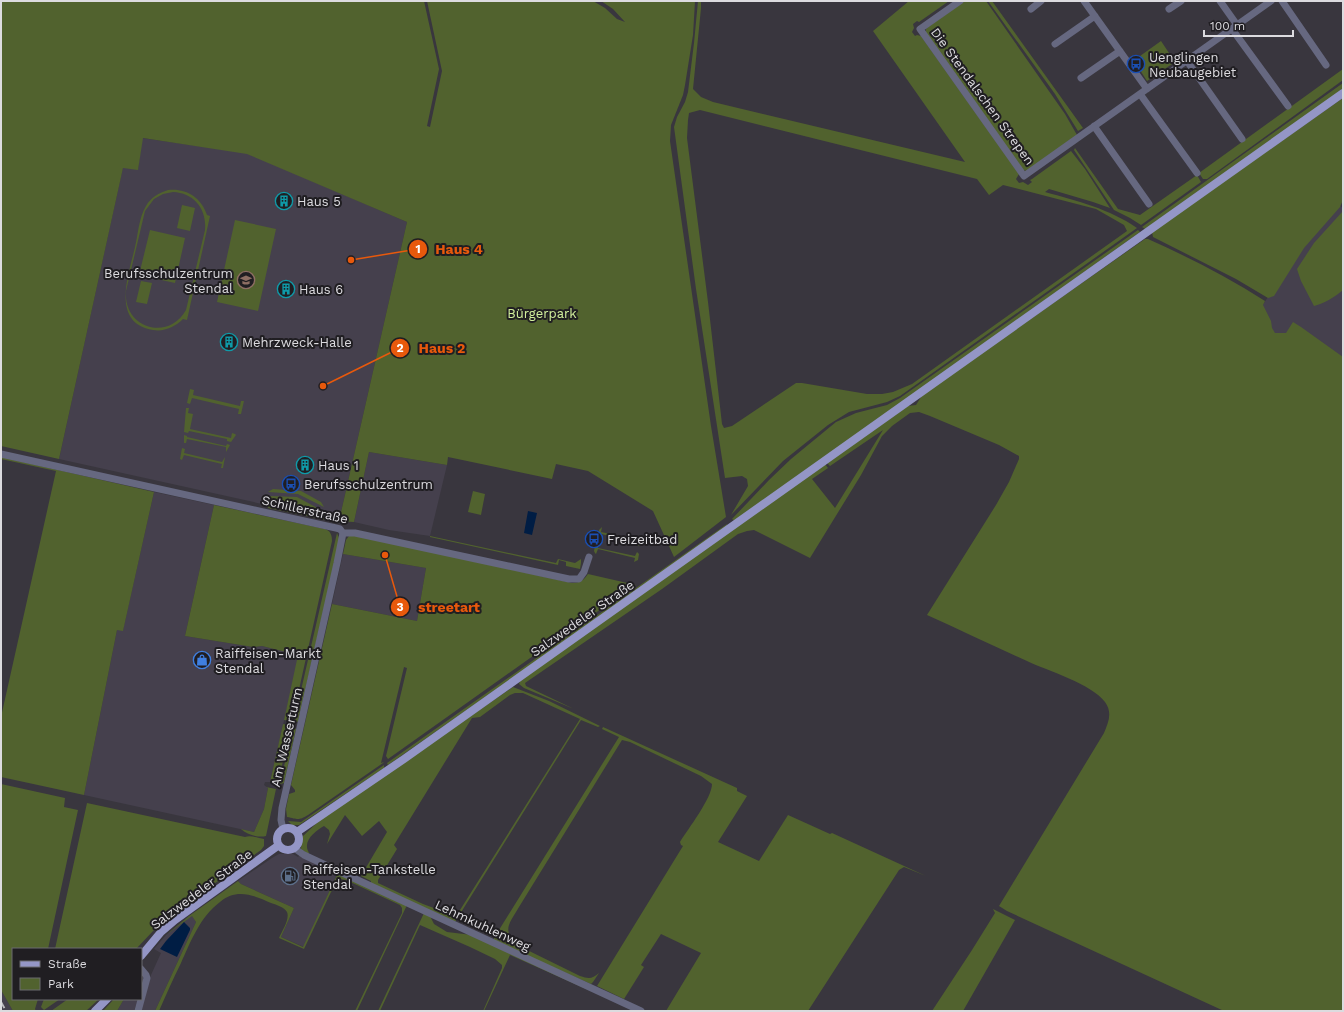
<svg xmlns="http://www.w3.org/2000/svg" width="1344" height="1012" font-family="'Work Sans',sans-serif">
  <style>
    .built { fill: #45404d }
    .green { fill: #51622e; fill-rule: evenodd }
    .water { fill: #001d44 }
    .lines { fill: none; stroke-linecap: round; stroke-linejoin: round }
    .minor { stroke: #666880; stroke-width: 7 }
    .major { stroke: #9496c6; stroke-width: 8 }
    .rail { stroke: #bebdc2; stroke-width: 2; stroke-dasharray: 7 7; stroke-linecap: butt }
    .labels { text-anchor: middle; stroke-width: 4; stroke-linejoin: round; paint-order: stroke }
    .poi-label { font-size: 13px; fill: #dcdbdf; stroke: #201e22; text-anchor: start }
    .street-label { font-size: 13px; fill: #dcdbdf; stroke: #201e22 }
    .park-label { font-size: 13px; fill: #d2f09c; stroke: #201e22 }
    .leader { fill: none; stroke: #e8590c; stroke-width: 1.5 }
    .callout-dot { fill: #e8590c; stroke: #201e22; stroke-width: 1.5 }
    .mark-label { font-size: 12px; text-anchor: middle; font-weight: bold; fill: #fff }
    .callout-label { font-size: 14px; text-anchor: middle; font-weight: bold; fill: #e8590c; stroke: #201e22; stroke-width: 4; stroke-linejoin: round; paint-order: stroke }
  </style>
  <rect width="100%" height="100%" fill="#39363e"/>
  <path class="built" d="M142,138L247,153L407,222L339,521L59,459L123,167L138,169Z
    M1339,204L1343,209V394L1247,328L1302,247Z
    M369,452L447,465L430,536L389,530L354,522Z
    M154,492L214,505L185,636L253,647L262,646L299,655L270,782H265L264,785L268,788L264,809L254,832L84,795L117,630H123Z
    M343,554L426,568L417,621L332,604Z
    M279,854H293L298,857L300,855L338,873L304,947L281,937L294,908L241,884L238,881L272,858Z
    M192,915L196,922L155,1011H140L151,975L161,953L154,949L166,935Z
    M1,990L13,1011H1Z
    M124,999H138L134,1011H117Z"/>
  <path class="green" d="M1,1H424L439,69L427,126L430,127L442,71L427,1H593L605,8L617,19L625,22L613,9L601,1H695L693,35L685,85L683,95L671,125L670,141L711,426L726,517L674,557L653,511L588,471L556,464L552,479L448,457L447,465L369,452L354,522L339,521L407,222L247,154L143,138L138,170L123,168L59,459L1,446Z
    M698,1H701V8L693,89L701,97L713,102L965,162L873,31L909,1H949L919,22L917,21L913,24L914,28L912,32L915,36L917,35L921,36L1019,174L1016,179L1019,183L1023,182L1028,185L1032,182L1030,180L1032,179L1071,151L1085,169L1110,208L1093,202L1049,189L1045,192C1077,201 1110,209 1137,228L900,396L887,402L849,412L828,425L783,461L731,515L748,486L747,479L742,476L725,478L696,289L674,127L677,117L685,102L688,92L694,43ZM700,110L977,179L989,195L1003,185L1096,209L1124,225L1127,231L912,384L893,392L882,394H867L802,383H796L732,426L724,428L722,424L708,302L687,138L688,120L689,113Z
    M965,1H986L1065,114L1077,135L1027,171L1023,170L926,33V29L928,27Z
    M988,1H992L1083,128L1078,131L1055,94Z
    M1161,41L1175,62L1147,81L1140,70L1141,68L1137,62L1133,61Z
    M1343,69V80L1207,179H1203L1199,173Z
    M1343,83V88L1336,94L1145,229L1142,227Z
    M1343,98V200L1340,207L1304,248L1274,296L1268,298L1236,279L1153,237L1152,232Z
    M1075,148L1118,209L1140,215L1197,175L1201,182L1141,225L1130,218L1114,210L1074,150Z
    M168,190C186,188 201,197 207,215L210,216L187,320L183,319C175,327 164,332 153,330C110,323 129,274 135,247C138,234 139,217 146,206C151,197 159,193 168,190ZM173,192C194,193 207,209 205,230L186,310C168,342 123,328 126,291L145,211L154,199L163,194Z
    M182,205L195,208L190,231L177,228Z
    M1343,211V290C1335,297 1325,303 1314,306L1301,281L1297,269L1314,243Z
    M235,220L276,229L258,311L217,302Z
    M150,230L185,238L175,283L139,275Z
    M1138,230L1140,232L735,521L732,519L769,480L791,459L836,422L856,413L887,405L900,398Z
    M1145,239H1148C1188,257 1228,277 1265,301L1263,305L1271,321L1272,328L1275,333H1286L1293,322L1301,327L1343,357V1011H1224L1007,911L999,906L1104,733C1108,723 1113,713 1105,702C1092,684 1048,671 1027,661C994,646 960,630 927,615L996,505L1009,482L1019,459V456L999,445L930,416L919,412L910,413L892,426L882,436L861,475L810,558L754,530L747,531L738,534L662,589L525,683L526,686L574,709L524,688L519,684L520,681L825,464L828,468L812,479L835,508L883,430L830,466L827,463L908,406L916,405L921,397L925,393Z
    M141,281L152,283L147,304L136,302Z
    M190,389L194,390L193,395L240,406L241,401H244L241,414H238L239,409L192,398L190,404L187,403Z
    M186,408H189L188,413L193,414L190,429L231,438L232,433L235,434L236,435L231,442L227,441V439L189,431L188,433L184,432Z
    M184,435L187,436V437L226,446L227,444L230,445L226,452V447L187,439L186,443H184Z
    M182,448L185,449L184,453L222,462L225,457L223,468H221L222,464L184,455L182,460L180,459Z
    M1,457L154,492L123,631L117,630L84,795L1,777V717L56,471L1,459Z
    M273,489L301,491L321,502L324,507L298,494L268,492Z
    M473,491L485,494L481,515L468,512Z
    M269,496L297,497L323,511L327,519V520L268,508L266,501Z
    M214,505L325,529C331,531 332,536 332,541L292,721L284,720L298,655L262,646L253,647L185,636Z
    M727,524L726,528L388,765L387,763Z
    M602,527L601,532L639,540L640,536L643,538L641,545L638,546V542L601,534L599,538L598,536L599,530Z
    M337,533L339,538V542L298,721L297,722L294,721Z
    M355,535L572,583C580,583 584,580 588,574L636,585L540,651L388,759L386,756L388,748L407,668L404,667L381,763L384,762L383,763L308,815C298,821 298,819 287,817L286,809L289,794L295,792V790L291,785L332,604L417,621L426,568L343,554L346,540L349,536Z
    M430,536L556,563L558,559L575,563L581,559V563L580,569L566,566V562L559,560L558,565L430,537Z
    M598,543H599L598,548L635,556L637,552L639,554L638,560L634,562L635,558L598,549L596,554L595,553L594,551L595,545Z
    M513,687L549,701L600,726L598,727L581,720L455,922L371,884V881L361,876L387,832L379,821L362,836L345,815L327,844L330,834L329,830L324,826C317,830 306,838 307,847C307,849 308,851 309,853L308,854L301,849L302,837L320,820ZM515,693H523L580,719L460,910L454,914H450L423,904L378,883V880L397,849L394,845L472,718L480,717L510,695Z
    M283,724L291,726L278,783L270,782Z
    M293,727L296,729L284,783L280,784Z
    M603,727L737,788V791L747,796L718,842L759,861L788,815L830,834L832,833L926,876L904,867L899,870L808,1011H666L701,953L661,934L641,965L644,967L624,999L597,986L683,846L681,845L680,842C688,829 712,798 712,784L701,776L630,742L622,740L519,907C509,924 501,931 519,946L580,976C589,979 592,979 599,973L593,982L591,984L494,941V938L619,737L602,729Z
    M384,765V768L299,825H292L288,821L301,822Z
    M1,784L65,798L64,807L78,810L48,949H13V999H38L35,1009L36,1011H13L1,990Z
    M266,787L276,789L266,836C259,838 247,835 241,829L254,832L264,809L268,788Z
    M87,803L245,837C251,835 258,838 264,839V846L261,850L239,866L179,909L154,930L136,949H55Z
    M338,873L407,905L357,1011H355L402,913V908L400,905L346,880L340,879L331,892L304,949L279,938C282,931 290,919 287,912C284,907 277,905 271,903C254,895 236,888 220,902C200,917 191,941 181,963C173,979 166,995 159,1011H155L196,922L192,916L166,935L189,916L238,881L241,884L294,908L281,937L303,947Z
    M993,909L1015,920L963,1011H932L972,950L995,913Z
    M424,913L430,916L434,924L447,932L472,935L595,993L510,955L484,1011H483L502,968V965L495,959L470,947L420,925L380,1011H378Z
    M44,999H60L44,1010L41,1007Z
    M68,999H99L86,1011H51Z
    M114,999H124L117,1011H103Z"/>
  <path class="water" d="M528,511L537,513L532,535L524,533Z
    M184,922L190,928V930L177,957L160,949L166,941Z"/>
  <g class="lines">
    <path class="minor" d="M960,1L920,29L1024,176L1271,1
      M1084,1L1147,89
      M1220,1L1237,25
      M1282,1L1326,65
      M1031,9L1041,1
      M1169,9L1181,1
      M1232,29L1288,106
      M1055,44L1095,16
      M1187,61L1242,139
      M1081,78L1120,51
      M1140,94L1197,173
      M1094,126L1149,204
      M1,454L336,528L340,529L343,533H355L569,579H579L584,572L589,557
      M283,829L281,820L282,808L337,563L343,533
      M294,848L304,855L349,876L641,1011
      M138,1011L147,978L146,975L141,969"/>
    <path class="major" d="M277 839a11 11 0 1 1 22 0a11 11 0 1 1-22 0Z
      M297,832L404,759L1343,93
      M141,956L161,932L175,920L279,845
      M95,1011L107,999"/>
    <path class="rail" d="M1,1002L6,1011"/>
  </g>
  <defs>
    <symbol id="bus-ring" viewBox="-11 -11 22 22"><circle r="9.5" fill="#201e22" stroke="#1a4fb4" stroke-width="1.5"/><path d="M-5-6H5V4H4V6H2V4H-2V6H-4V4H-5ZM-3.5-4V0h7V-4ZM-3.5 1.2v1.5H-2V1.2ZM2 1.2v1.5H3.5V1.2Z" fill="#1a4fb4"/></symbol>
    <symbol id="building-ring" viewBox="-11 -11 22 22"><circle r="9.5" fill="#201e22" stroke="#0f9aa8" stroke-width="1.5"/><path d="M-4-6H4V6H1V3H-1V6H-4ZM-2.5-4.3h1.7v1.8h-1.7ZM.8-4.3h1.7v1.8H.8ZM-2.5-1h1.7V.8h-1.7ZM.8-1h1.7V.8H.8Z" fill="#0f9aa8"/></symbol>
    <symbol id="university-ring" viewBox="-11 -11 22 22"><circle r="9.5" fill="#201e22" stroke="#8d6e63" stroke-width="1.5"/><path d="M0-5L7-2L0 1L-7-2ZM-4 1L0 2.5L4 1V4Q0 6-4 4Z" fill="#8d6e63"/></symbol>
    <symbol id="shop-ring" viewBox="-11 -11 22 22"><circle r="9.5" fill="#201e22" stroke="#3f7fe0" stroke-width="1.5"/><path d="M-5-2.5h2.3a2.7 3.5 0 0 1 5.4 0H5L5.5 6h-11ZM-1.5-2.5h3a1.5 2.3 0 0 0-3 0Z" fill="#3f7fe0"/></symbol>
    <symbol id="fuel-ring" viewBox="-11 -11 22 22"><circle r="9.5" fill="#201e22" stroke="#5c6f8a" stroke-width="1.5"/><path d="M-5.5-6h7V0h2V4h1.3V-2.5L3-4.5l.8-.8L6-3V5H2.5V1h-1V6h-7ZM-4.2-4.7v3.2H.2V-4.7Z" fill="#5c6f8a"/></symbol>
  </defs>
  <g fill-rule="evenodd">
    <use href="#bus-ring" x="1126" y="54" width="20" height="20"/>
    <use href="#building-ring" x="274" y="191" width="20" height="20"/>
    <use href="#university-ring" x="236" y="270" width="20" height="20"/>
    <use href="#building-ring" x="276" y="279" width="20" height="20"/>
    <use href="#building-ring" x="219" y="332" width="20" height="20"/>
    <use href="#building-ring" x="295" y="455" width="20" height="20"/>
    <use href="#bus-ring" x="281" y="474" width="20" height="20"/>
    <use href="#bus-ring" x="584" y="529" width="20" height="20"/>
    <use href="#shop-ring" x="192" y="650" width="20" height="20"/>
    <use href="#fuel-ring" x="280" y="866" width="20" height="20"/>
  </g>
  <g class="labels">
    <g class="poi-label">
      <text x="1149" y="62">Uenglingen<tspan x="1149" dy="15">Neubaugebiet</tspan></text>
      <text x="297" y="206">Haus 5</text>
      <text x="233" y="278" text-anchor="end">Berufsschulzentrum<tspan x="233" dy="15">Stendal</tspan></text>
      <text x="299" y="294">Haus 6</text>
      <text x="242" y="347">Mehrzweck-Halle</text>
      <text x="318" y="470">Haus 1</text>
      <text x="304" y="489">Berufsschulzentrum</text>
      <text x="607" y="544">Freizeitbad</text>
      <text x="215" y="658">Raiffeisen-Markt<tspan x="215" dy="15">Stendal</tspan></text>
      <text x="303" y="874">Raiffeisen-Tankstelle<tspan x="303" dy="15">Stendal</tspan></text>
    </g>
    <g class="street-label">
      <text transform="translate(983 96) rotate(54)" y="5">Die Stendalschen Strepen</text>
      <text transform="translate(305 509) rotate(13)" y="5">Schillerstraße</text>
      <text transform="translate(582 618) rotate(-35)" y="5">Salzwedeler Straße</text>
      <text transform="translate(286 737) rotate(-77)" y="5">Am Wasserturm</text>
      <text transform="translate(201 889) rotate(-37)" y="5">Salzwedeler Straße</text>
      <text transform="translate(483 925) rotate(25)" y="5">Lehmkuhlenweg</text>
    </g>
    <g class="park-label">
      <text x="542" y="318">Bürgerpark</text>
    </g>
  </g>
  <path class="leader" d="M351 260L418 249M323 386L400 348M385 555L400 607"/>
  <g class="callout-dot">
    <circle cx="351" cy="260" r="4"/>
    <circle cx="323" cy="386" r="4"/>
    <circle cx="385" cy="555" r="4"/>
    <circle cx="418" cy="249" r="10"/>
    <circle cx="400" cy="348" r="10"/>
    <circle cx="400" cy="607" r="10"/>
  </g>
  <g class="mark-label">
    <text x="418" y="253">1</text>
    <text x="400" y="352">2</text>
    <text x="400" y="611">3</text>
  </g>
  <g class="callout-label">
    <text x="459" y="254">Haus 4</text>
    <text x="442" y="353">Haus 2</text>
    <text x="449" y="612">streetart</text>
  </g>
  <rect width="1344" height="1012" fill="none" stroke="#dcdbdf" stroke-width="4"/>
  <rect x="12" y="948" width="130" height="52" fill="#201e22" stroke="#6b6a6e"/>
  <rect x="20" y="961" width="20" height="6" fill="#9496c6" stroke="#6b6a6e"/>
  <text x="48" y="968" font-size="12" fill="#dcdbdf">Straße</text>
  <rect x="20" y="978" width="20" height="12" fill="#51622e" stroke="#6b6a6e"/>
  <text x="48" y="988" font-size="12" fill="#dcdbdf">Park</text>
  <path d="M1204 30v6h89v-6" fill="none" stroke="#dcdbdf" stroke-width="2"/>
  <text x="1210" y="30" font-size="12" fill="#dcdbdf" stroke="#201e22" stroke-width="3" paint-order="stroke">100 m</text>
</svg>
